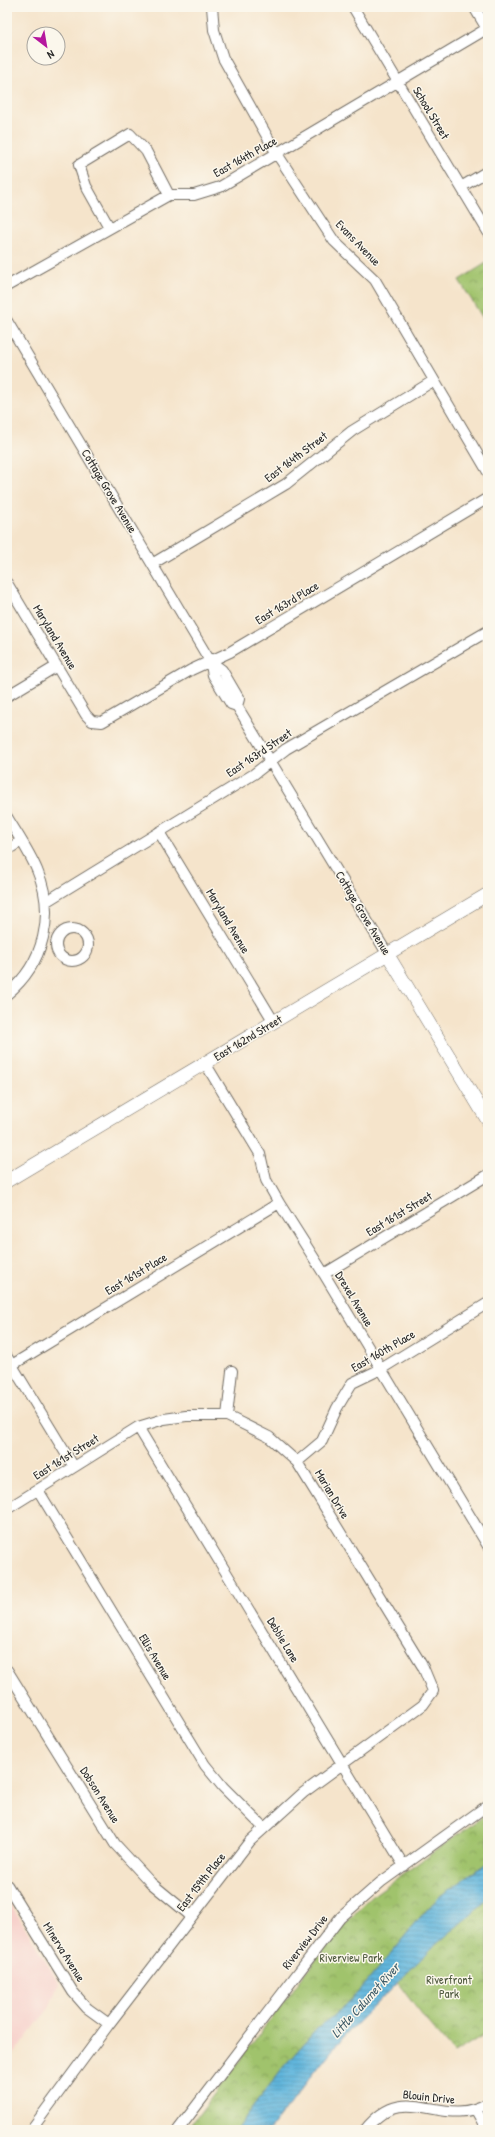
<svg xmlns="http://www.w3.org/2000/svg" width="495" height="2137" font-family="'Patrick Hand',sans-serif">
  <style>
    .built { fill: #f7d0ca }
    .park { fill: url(#park-crowns); stroke: #66774c }
    .water { fill: url(#water-rules); stroke: #467084 }
    .lines { fill: none; stroke-linecap: round; stroke-linejoin: round }
    .minor-casing { stroke: #726c63; stroke-width: 12 }
    .major-casing { stroke: #726c63; stroke-width: 14 }
    .minor { stroke: #fff; stroke-width: 10 }
    .major { stroke: #fff; stroke-width: 13 }
    .labels { text-anchor: middle; stroke-width: 3; stroke-linejoin: round; paint-order: stroke }
    .street-label { font-size: 12px; fill: #2b2b2b; stroke: #fbf7ec }
    .park-label { font-size: 12px; fill: #4e593e; stroke: #fbf7ec }
    .water-label { font-size: 13px; font-style: italic; fill: #3e5c69; stroke: #fbf7ec }
  </style>
  <defs>
    <pattern id="park-crowns" width="20" height="18" patternUnits="userSpaceOnUse"><rect width="20" height="18" fill="#a0c36c"/><path d="M2 6a3 3 0 1 1 6 0M12 15a3 3 0 1 1 6 0" fill="none" stroke="#839f59"/></pattern>
    <pattern id="water-rules" width="6" height="5" patternUnits="userSpaceOnUse"><rect width="6" height="5" fill="#60b6dd"/><path d="M0 2.5h6" fill="none" stroke="#4f94b3"/></pattern>
  </defs>
  <rect width="100%" height="100%" fill="#fbf7ec"/>
  <filter id="ink" filterUnits="userSpaceOnUse"><feTurbulence type="fractalNoise" baseFrequency=".025" numOctaves="2"/><feDisplacementMap in="SourceGraphic" scale="8" xChannelSelector="R" yChannelSelector="G"/><feConvolveMatrix kernelMatrix="1 2 1 2 8 2 1 2 1" color-interpolation-filters="sRGB"/></filter>
  <filter id="wash" filterUnits="userSpaceOnUse"><feTurbulence type="fractalNoise" baseFrequency=".012" numOctaves="4" result="noise"/><feDisplacementMap in="SourceGraphic" scale="16" xChannelSelector="R" yChannelSelector="G"/><feGaussianBlur stdDeviation="0.9" result="paint"/><feColorMatrix in="noise" values="0 0 0 0 0 0 0 0 0 0 0 0 0 0 0 0 0 1.4 0 .05"/><feComposite in="paint" operator="in"/></filter>
  <g filter="url(#wash)">
    <rect width="100%" height="100%" fill="#f5e4cb"/>
    <path class="built" d="M7,1898L59,1983L49,2008L7,2062Z"/>
    <path class="park" d="M488,262V322L486,323L459,280Z
      M488,1813V1863L440,1896L423,1914L363,1987L346,2005L317,2029L284,2066L236,2130H187L329,1942L359,1909L375,1894Z
      M488,1899V2032L454,2053L424,2018L397,1982L431,1949Z"/>
    <path class="water" d="M488,1863V1899L431,1949L355,2025L337,2044L269,2130H236L284,2066L317,2029L346,2005L363,1987L423,1914L440,1896Z"/>
  </g>
  <g filter="url(#ink)">
    <g class="lines">
      <defs>
        <path id="minor" d="M212,7L214,30L223,58L277,154L334,241L375,280L488,472
          M353,7L488,232
          M474,7L487,29
          M461,187L488,171
          M109,227L86,186L79,165L130,134L146,151L169,195
          M7,286L169,195H194L220,187L488,28
          M7,321L210,661L213,675L231,704L237,706L388,955
          M152,564L286,484L352,431L433,381
          M7,583L86,715L92,721L102,722L191,670L230,652L488,498
          M210,661L222,670L239,699L237,706
          M7,696L57,666
          M7,817C17,834 29,851 37,870C56,914 44,964 7,994
          M159,832L274,1022
          M7,850L21,841
          M47,901L254,774L286,749L488,631
          M56 945a16 16 0 1 1 32 0a16 16 0 1 1-32 0Z
          M205,1063L260,1154L266,1180L279,1203L324,1274L488,1546
          M324,1274L488,1175
          M7,1357L74,1467
          M7,1368L279,1203
          M227,1416L232,1371
          M138,1427L404,1866
          M297,1462L322,1441L337,1408L352,1383L381,1369L488,1303
          M38,1490L205,1765L223,1787L263,1827
          M7,1509L138,1427L164,1419L186,1416H227L269,1437L297,1462L423,1667L433,1691L423,1705L303,1793L250,1841L109,2024L31,2130
          M7,1670L115,1844L151,1883L191,1916
          M7,1885L73,1992L87,2008L109,2024
          M476,2110L487,2130
          M178,2130L340,1918L381,1882L488,1805
          M365,2130C407,2077 441,2131 488,2103"/>
        <path id="major" d="M388,955L488,1121
          M7,1181L488,894"/>
      </defs>
      <use href="#minor" class="minor-casing"/>
      <use href="#major" class="major-casing"/>
      <use href="#minor" class="minor"/>
      <use href="#major" class="major"/>
    </g>
  </g>
  <g class="labels">
    <g class="street-label">
      <text transform="translate(431 113) rotate(59)" y="4">School Street</text>
      <text transform="translate(245 157) rotate(-29)" y="4">East 164th Place</text>
      <text transform="translate(358 243) rotate(46)" y="4">Evans Avenue</text>
      <text transform="translate(296 457) rotate(-37)" y="4">East 164th Street</text>
      <text transform="translate(109 491) rotate(59)" y="4">Cottage Grove Avenue</text>
      <text transform="translate(287 603) rotate(-31)" y="4">East 163rd Place</text>
      <text transform="translate(55 637) rotate(59)" y="4">Maryland Avenue</text>
      <text transform="translate(259 753) rotate(-34)" y="4">East 163rd Street</text>
      <text transform="translate(363 913) rotate(59)" y="4">Cottage Grove Avenue</text>
      <text transform="translate(228 921) rotate(59)" y="4">Maryland Avenue</text>
      <text transform="translate(248 1038) rotate(-31)" y="4">East 162nd Street</text>
      <text transform="translate(399 1214) rotate(-31)" y="4">East 161st Street</text>
      <text transform="translate(136 1274) rotate(-31)" y="4">East 161st Place</text>
      <text transform="translate(354 1299) rotate(59)" y="4">Drexel Avenue</text>
      <text transform="translate(383 1351) rotate(-30)" y="4">East 160th Place</text>
      <text transform="translate(66 1457) rotate(-32)" y="4">East 161st Street</text>
      <text transform="translate(332 1494) rotate(59)" y="4">Marian Drive</text>
      <text transform="translate(283 1640) rotate(59)" y="4">Debbie Lane</text>
      <text transform="translate(155 1657) rotate(59)" y="4">Ellis Avenue</text>
      <text transform="translate(100 1795) rotate(58)" y="4">Dobson Avenue</text>
      <text transform="translate(201 1882) rotate(-52)" y="4">East 159th Place</text>
      <text transform="translate(305 1942) rotate(-52)" y="4">Riverview Drive</text>
      <text transform="translate(64 1952) rotate(58)" y="4">Minerva Avenue</text>
      <text transform="translate(429 2097) rotate(6)" y="4">Blouin Drive</text>
    </g>
    <g class="park-label">
      <text x="351" y="1962">Riverview Park</text>
      <text x="449" y="1984">Riverfront<tspan x="449" dy="14">Park</tspan></text>
    </g>
    <g class="water-label">
      <text transform="translate(365 2000) rotate(-48)" y="5">Little Calumet River</text>
    </g>
  </g>
  <rect width="495" height="2137" fill="none" stroke="#fbf7ec" stroke-width="24"/>
  <g transform="translate(46 46) rotate(149)"><circle r="19" fill="#fbf7ec" stroke="#a8a59f"/>
  <path d="M0-3L7 15L0 10L-7 15Z" fill="#b5179e"/>
  <text y="-6" font-size="11" font-weight="bold" text-anchor="middle" fill="#2b2b2b">N</text>
  </g>
</svg>
